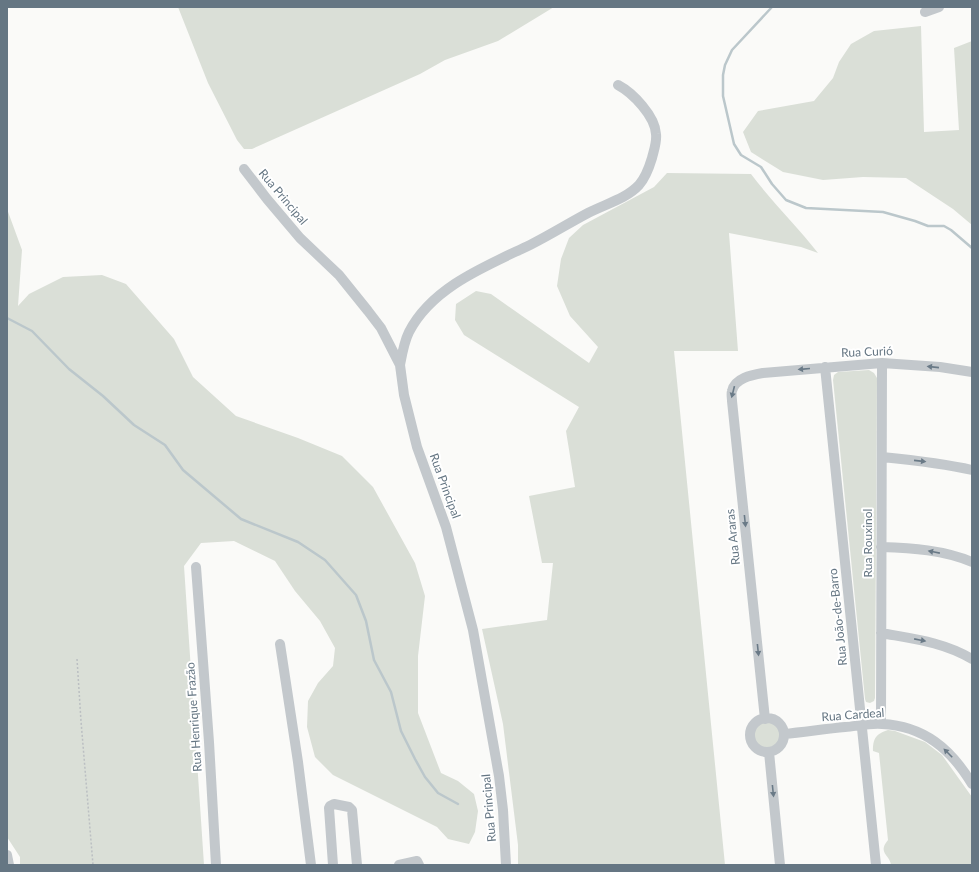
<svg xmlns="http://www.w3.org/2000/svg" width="979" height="872" font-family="Lato,sans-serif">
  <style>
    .green { fill: #dadfd7 }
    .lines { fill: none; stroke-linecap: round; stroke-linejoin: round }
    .stream { stroke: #bbc7cb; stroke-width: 2.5 }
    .path { stroke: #bbbfc2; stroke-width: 1.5; stroke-dasharray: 2 2; stroke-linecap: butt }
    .minor { stroke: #c3c8cc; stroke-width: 10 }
    .oneway { fill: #6a7a87 }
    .labels { text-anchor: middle; stroke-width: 4; stroke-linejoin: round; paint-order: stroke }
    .street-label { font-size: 12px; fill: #657683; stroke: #fff }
  </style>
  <rect width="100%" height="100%" fill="#fafaf8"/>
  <path class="green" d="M178,7H554L498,41L445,60L420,74L252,149H244L237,140L208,83Z
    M921,26L924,132L959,130L954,48L972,41V225L953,209L906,178L863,177L823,180L783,172L751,152L743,132L758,111L814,101L833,78L839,62L851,44L874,31Z
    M667,173L751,174C772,202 797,226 818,253L801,247L729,233L738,351H674L725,865H518V845L503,724L482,629L547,620L553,563H542L529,496L575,487L566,431L579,407L464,335L455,320L456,304L476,291L491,294L589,363L598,347L570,316L557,286L561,259L569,238L583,225L654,187Z
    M7,209L22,250L18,306L29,294L63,277L102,275L126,284L174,339L193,377L236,416L298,438L342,456L373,487L415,563L425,596L418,656V713L441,773L458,781L474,794L478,811L475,832L469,844L448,839L437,827L333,775L315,757L307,727L308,701L318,683L333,666L335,648L320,621L295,591L275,561L234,541L201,543L184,566L204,865H20V857L7,837Z
    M869,370L874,373L877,378L875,698L874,701L870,703L866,702L865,699L833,380L834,375L838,372Z
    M754 735a13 13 0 1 1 26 0a13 13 0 1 1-26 0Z
    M888,730L895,731L925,742L942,755L972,797V865H891C890,855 877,853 888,840L879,753L873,751C873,738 876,734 888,730Z"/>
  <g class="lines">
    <path class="stream" d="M772,7L732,50L725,65L723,75V96L734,144L741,155L761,167L772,184L786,200L806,208L883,212L915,221L928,226H944L951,230L972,248
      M7,318L32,331L69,369L103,396L134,425L165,445L183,470L241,519L298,542L325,560L356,595L366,621L374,660L391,692L401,731L415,759L425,777L438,793L458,804"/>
    <path class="path" d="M77,659L81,721L93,865"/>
    <path class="minor" d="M925,12L939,7
      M244,169L267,199L300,238L339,275L368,311L381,328L400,365L404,395L417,447L446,527L473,630L499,776L503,810L506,865
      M400,365C402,354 404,342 409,332C432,287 486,266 530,245C550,235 569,223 588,213C605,204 626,199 639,185C646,177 649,168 652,158C654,150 657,142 656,134C655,116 633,93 618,85
      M825,367L876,865
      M882,457C912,460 942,463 972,470
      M881,547C912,548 944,550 972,562
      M196,567L209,742L216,865
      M881,633C914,639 943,642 972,659
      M280,644L298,762L311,865
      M750 735a17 17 0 1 1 34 0a17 17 0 1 1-34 0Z
      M765,719L732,401C732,398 731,394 732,391C735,378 752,375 763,373L882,363L940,367L972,372
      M881,724L882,363
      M784,734C804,732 825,729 845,727C857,726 870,723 882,724C924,726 951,749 972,784
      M769,752L780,865
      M7,855L9,865
      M333,865L329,808L330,806L334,804L349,807L352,810L357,865
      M399,865L417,861L419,865"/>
  </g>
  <defs><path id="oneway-solid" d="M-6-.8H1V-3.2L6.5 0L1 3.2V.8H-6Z"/></defs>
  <g class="oneway">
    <use href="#oneway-solid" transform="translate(933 367) rotate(-174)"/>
    <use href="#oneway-solid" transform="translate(804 369) rotate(175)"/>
    <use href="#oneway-solid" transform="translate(733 392) rotate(104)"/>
    <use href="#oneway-solid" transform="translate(920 461) rotate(6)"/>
    <use href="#oneway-solid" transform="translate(745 521) rotate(84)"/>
    <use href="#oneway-solid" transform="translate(934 552) rotate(-169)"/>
    <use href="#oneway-solid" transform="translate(920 640) rotate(11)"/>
    <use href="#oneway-solid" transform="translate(758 650) rotate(84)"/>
    <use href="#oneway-solid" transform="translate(948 753) rotate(-135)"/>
    <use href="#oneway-solid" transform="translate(773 791) rotate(84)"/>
  </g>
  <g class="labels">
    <g class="street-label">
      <text transform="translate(283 197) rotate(50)" y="4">Rua Principal</text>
      <text transform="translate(867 352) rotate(-2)" y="4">Rua Curió</text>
      <text transform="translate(445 486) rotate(70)" y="4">Rua Principal</text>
      <text transform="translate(733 537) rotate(-96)" y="4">Rua Araras</text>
      <text transform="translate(868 543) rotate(-90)" y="4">Rua Rouxinol</text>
      <text transform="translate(838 617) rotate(-96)" y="4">Rua João-de-Barro</text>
      <text transform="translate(853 715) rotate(-4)" y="4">Rua Cardeal</text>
      <text transform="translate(194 717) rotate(-94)" y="4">Rua Henrique Frazão</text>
      <text transform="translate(489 808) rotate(-95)" y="4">Rua Principal</text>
    </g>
  </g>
  <rect width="979" height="872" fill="none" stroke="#657683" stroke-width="16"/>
</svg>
